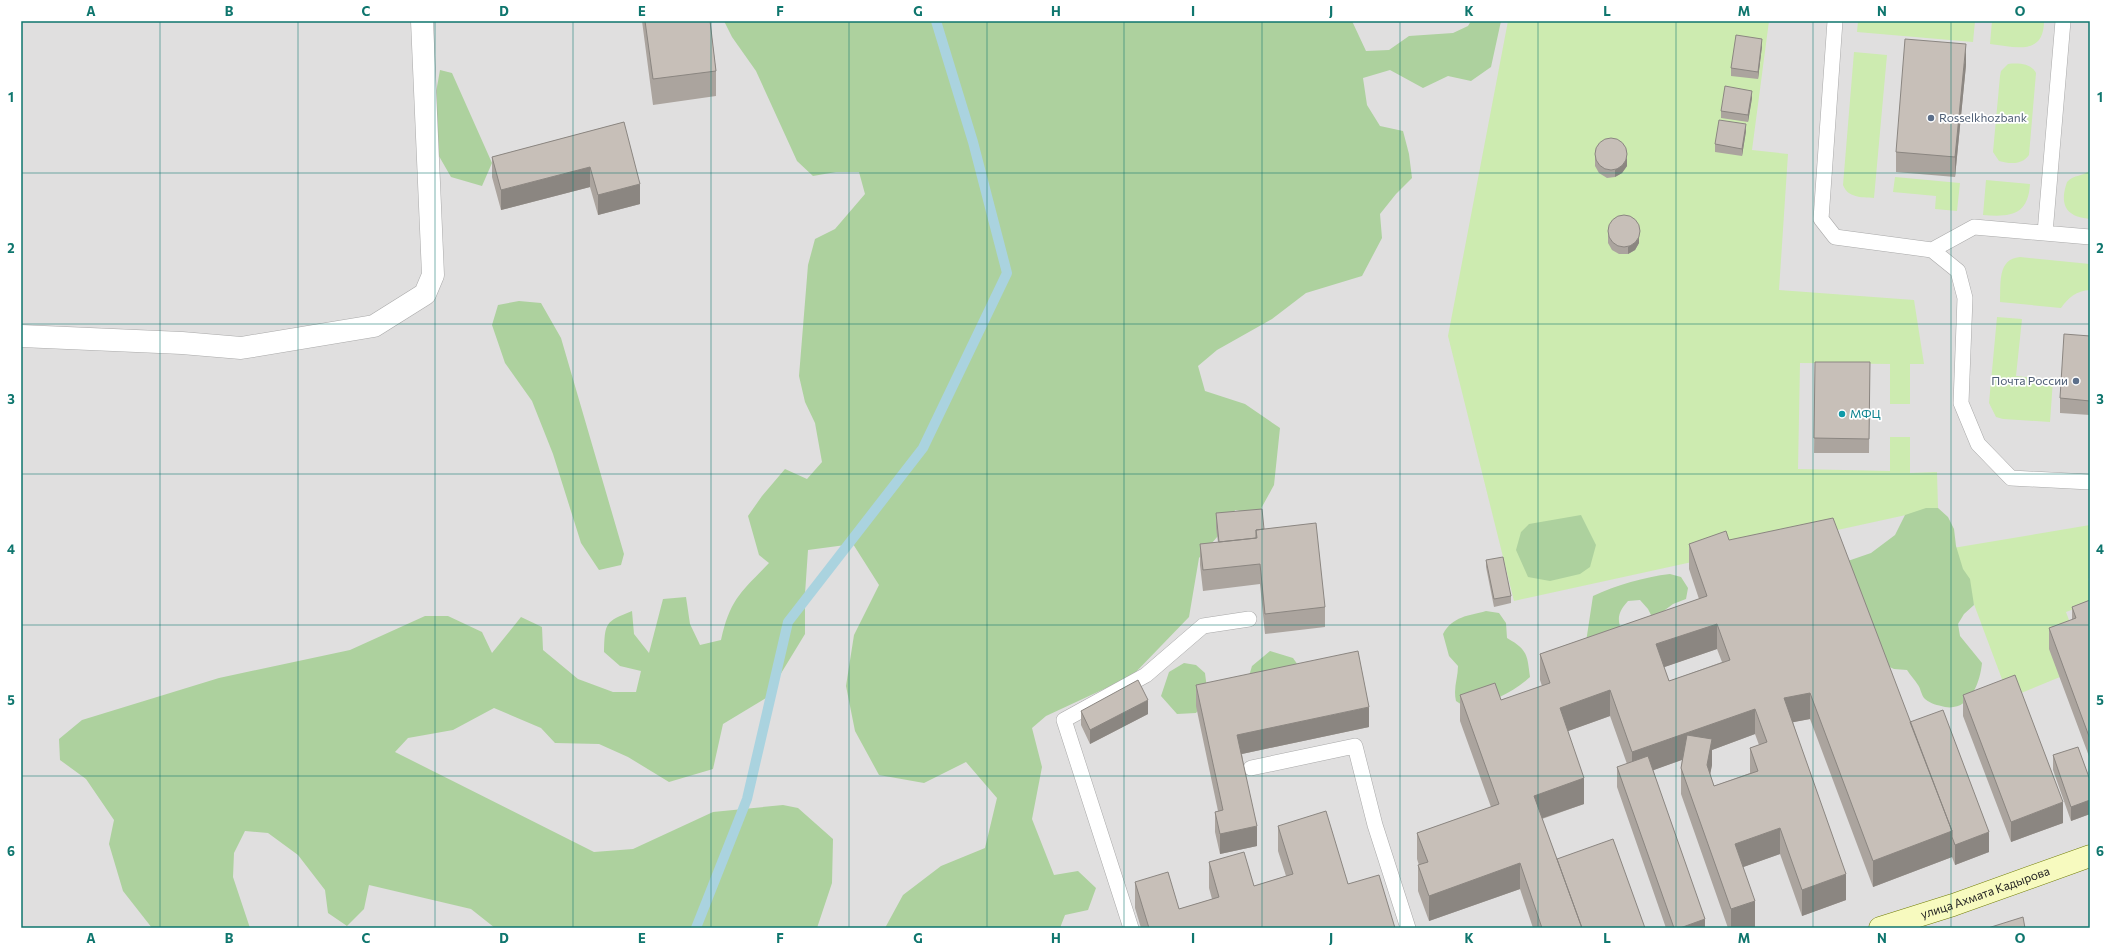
<svg xmlns="http://www.w3.org/2000/svg" width="2111" height="949" font-family="Commissioner,sans-serif">
  <style>
    .residential { fill: #e0dfdf }
    .grass { fill: #cdebb0 }
    .forest { fill: #add19e }
    .lines { fill: none; stroke-linecap: round; stroke-linejoin: round }
    .stream { stroke: #aad3df; stroke-width: 10 }
    .lane-casing { stroke: #a9a9a9; stroke-width: 16 }
    .street-casing { stroke: #a9a9a9; stroke-width: 23 }
    .secondary-casing { stroke: #707d05; stroke-width: 23 }
    .lane { stroke: #fff; stroke-width: 15 }
    .street { stroke: #fff; stroke-width: 22 }
    .secondary { stroke: #f7fabf; stroke-width: 22 }
    .wall { fill: #aba49e; fill-rule: evenodd }
    .shaded-wall { fill: #8b8681 }
    .building { fill: #c7bfb8; stroke: #8b8681; fill-rule: evenodd }
    .grid { fill: none; stroke: #0f766e; stroke-width: 1; stroke-opacity: 0.55 }
    .service-dot { fill: #5c6f8a; stroke: #fff; stroke-width: 1.5 }
    .culture-dot { fill: #0f9aa8; stroke: #fff; stroke-width: 1.5 }
    .labels { text-anchor: middle; stroke-width: 3.5; stroke-linejoin: round; paint-order: stroke }
    .service-label { font-size: 12px; fill: #4e5e75; stroke: #fff; text-anchor: start }
    .culture-label { font-size: 12px; fill: #0d838f; stroke: #fff; text-anchor: start }
    .street-label { font-size: 12px; fill: #222; stroke: #fff }
    .neatline { fill: none; stroke: #0f766e; stroke-width: 1.5 }
    .grid-label { font-size: 13px; text-anchor: middle; font-weight: bold; fill: #0f766e }
  </style>
  <rect width="100%" height="100%" fill="#f2efe9"/>
  <path class="residential" d="M21,21H2090V928H21Z"/>
  <path class="grass" d="M1508,21H1769L1752,150L1788,154L1779,290L1914,300L1924,364H1910V404H1890V364L1800,363L1798,469L1890,471V437H1910V473L1937,472L1938,508L1514,601L1448,336Z
    M1858,21H1975L1973,42L1857,32Z
    M1992,21H2044C2044,56 2015,47 1990,44Z
    M1854,52L1887,55L1874,198C1861,197 1848,198 1843,185Z
    M2008,64C2018,63 2031,63 2036,73L2029,155C2022,165 2010,164 1999,161L1993,152L2000,76L2001,71Z
    M2090,170V219C2066,217 2059,205 2067,182C2074,174 2083,177 2090,170Z
    M1895,177L1960,183L1957,211L1935,209L1936,196L1893,192Z
    M1986,180L2030,184C2028,216 2010,217 1983,215Z
    M2020,257L2090,264V290C2076,291 2069,297 2061,308L2000,302C2001,284 1997,259 2020,257Z
    M1997,317L2022,319L2016,376L2053,380L2050,422L2003,419L1996,417L1989,403Z
    M2090,525V577L2088,579L2090,585V603L2066,612L2076,639L2060,677L2009,698L1953,548Z"/>
  <path class="forest" d="M724,21H1352L1366,51L1389,50L1409,36L1453,33L1468,26L1471,21H1501L1491,67L1471,81L1448,76L1423,88L1390,70L1363,78L1367,105L1380,126L1403,131L1409,154L1412,178L1396,194L1380,214L1382,238L1362,276L1306,293L1272,319L1217,350L1198,366L1205,391L1245,404L1280,428L1274,485L1258,514L1235,510L1230,522L1199,558L1189,617L1132,676L1046,716L1032,728L1042,767L1032,819L1054,875L1078,871L1096,888L1088,910L1065,915L1060,928H885L903,895L941,866L985,848L997,798L966,762L924,783L879,775L855,731L846,686L854,635L879,585L853,544L808,550L805,594V634L766,698L723,724L713,769L669,782L628,757L599,744L555,743L541,728L494,708L453,730L408,738L395,752L594,852L633,849L713,812L783,805L798,808L833,839L832,883L817,928H495L471,909L369,885L364,909L347,926L328,913L325,890L298,855L268,833L245,831L234,853L233,877L250,928H152L123,891L109,844L114,820L86,779L60,760L59,739L82,720L219,678L350,650L425,616H448L482,632L492,653L521,617L542,627L543,650L578,679L613,692H636L641,671L620,666L604,652C605,622 605,622 632,611L634,634L649,653L663,599L686,597L690,624L700,645L721,640C730,599 741,592 769,563L759,555L748,516L762,496L785,469L807,479L822,462L815,423L805,402L799,376L808,265L815,239L835,229L865,194L859,172H836L813,176L797,161L756,71L732,37Z
    M440,70L452,73L492,163L482,186L451,177L428,137Z
    M519,301L541,303L561,338L624,554L621,565L599,570L581,543L553,454L532,401L505,363L492,325L498,305Z
    M1926,508H1938L1948,517L1954,529L1956,546L1963,569L1970,579L1974,605L1964,614L1958,624L1960,636L1982,663C1980,683 1970,711 1945,707C1937,705 1931,704 1925,699C1921,695 1921,689 1918,685C1915,680 1910,675 1907,670L1894,669L1883,664L1842,563L1871,553L1895,535L1905,515Z
    M1581,515L1596,545L1590,567L1580,574L1550,581L1528,577L1516,550L1521,532L1529,524Z
    M1670,574L1681,577L1688,588L1686,599L1673,604L1653,619L1648,609L1640,600L1628,601C1618,612 1616,620 1623,633L1586,642L1593,596C1617,585 1644,577 1670,574Z
    M1486,611L1499,613L1506,623L1507,638C1528,650 1527,655 1530,677C1514,692 1490,703 1468,709L1456,701C1453,688 1458,678 1458,666L1449,656L1443,634C1453,616 1468,616 1486,611Z
    M1270,651L1293,658L1300,668L1249,676L1252,666Z
    M1184,663L1196,665L1205,673L1208,697L1196,713L1177,714L1161,696L1169,672Z"/>
  <g class="lines">
    <path class="stream" d="M696,928L747,799L788,622L923,448L1007,273L973,142L936,21"/>
    <defs>
      <path id="lane" d="M1835,21L1821,219L1835,237L1932,250L1958,271L1965,298L1961,403L1978,444L2011,478L2090,482
        M2045,233L2063,21
        M1932,250L1974,227L2090,237
        M1251,768L1355,746L1375,825L1408,928
        M1131,928L1064,720L1146,675L1203,626L1249,619"/>
      <path id="street" d="M21,336L182,343L241,348L374,326L425,294L433,275L422,21"/>
      <g id="secondary">
        <path id="s1" d="M1880,928L1953,905L2090,856"/>
      </g>
    </defs>
    <use href="#lane" class="lane-casing"/>
    <use href="#street" class="street-casing"/>
    <use href="#secondary" class="secondary-casing"/>
    <use href="#lane" class="lane"/>
    <use href="#street" class="street"/>
    <use href="#secondary" class="secondary"/>
  </g>
  <path class="wall" d="M642,21H710L716,71V96L653,105Z
    M1762,46L1758,79L1731,76V68Z
    M1966,65L1955,177L1896,172V152Z
    M1752,98L1748,122L1721,118V111Z
    M624,122L640,204L598,215L590,187L501,210L492,177V157Z
    M1746,131L1742,156L1715,152V144Z
    M1595,150H1627V166L1622,173L1615,177L1607,178L1599,173L1595,166Z
    M1608,227H1639V243L1635,250L1628,254H1619L1612,250L1608,243Z
    M2090,336V415L2060,413V398Z
    M1815,362H1870L1869,453H1814Z
    M1216,513L1264,529L1325,607V627L1265,634L1260,584L1203,591L1200,565V544L1218,542L1216,528Z
    M1729,540L1910,722L1989,852L1955,865L1952,857L1873,887L1810,719L1793,722L1846,900L1802,916L1780,854L1743,867L1755,927L1751,928H1728L1681,794V768L1682,760L1653,770L1705,928H1666L1617,787V767L1627,764L1610,716L1568,731L1584,804L1542,819L1557,859L1645,928H1533L1520,889L1429,921L1418,891V865H1419L1417,859V833L1491,807L1460,721V695L1501,700L1542,686L1540,680V654L1699,599L1689,569V544ZM1717,649L1722,662L1669,681L1664,667ZM1755,734L1759,745L1750,748V773L1714,786L1710,774L1712,765V750Z
    M1486,560L1511,596V603L1494,607L1486,567Z
    M2090,600V759L2049,649V628L2072,620V607Z
    M1196,685L1369,727L1242,754L1257,846L1220,854L1215,832V812L1218,811L1196,706Z
    M1963,695L2063,823L2011,842L1963,716Z
    M1081,711L1148,714L1090,744L1081,725Z
    M2053,755L2090,780V814L2071,821L2053,770Z
    M1278,826L1348,884L1395,928H1141L1135,908V882L1179,909L1212,899L1209,888V862L1254,886L1286,876L1278,851Z"/>
  <path class="shaded-wall" d="M1762,39V46L1758,79V72Z
    M1966,44V65L1955,177V157Z
    M1752,91V98L1748,122V115Z
    M1746,124V131L1742,156V149Z
    M1627,158V166L1622,173L1615,177V170Z
    M590,167V187L501,210V190Z
    M640,184V204L598,215V195Z
    M1639,236V243L1635,250L1628,254V247Z
    M1717,624V649L1656,670V644Z
    M1610,690V716L1560,734V708Z
    M1810,693V719L1784,724V698Z
    M1148,700V714L1090,744V730Z
    M1369,707V727L1237,755V735Z
    M1755,709V734L1712,750V765L1707,790V765L1709,750L1632,778V752Z
    M1584,778V804L1534,821V796Z
    M2090,800V814L2071,821V807Z
    M2063,802V823L2011,842V822Z
    M1257,826V846L1220,854V834Z
    M1780,828V854L1735,870V844Z
    M1952,831V857L1873,887V861Z
    M1989,832V852L1955,865V845Z
    M1520,863V889L1429,921V896Z
    M1846,874V900L1802,916V890Z
    M1755,901V927L1751,928H1731V909Z
    M1705,919V928H1680Z"/>
  <path class="building" d="M645,21H710L716,71L653,79Z
    M1736,35L1762,39L1758,72L1731,68Z
    M1905,39L1966,44L1955,157L1896,152Z
    M1725,86L1752,91L1748,115L1721,111Z
    M1719,120L1746,124L1742,149L1715,144Z
    M624,122L640,184L598,195L590,167L501,190L492,157Z
    M1595 154a16 16 0 1 1 32 0a16 16 0 1 1-32 0Z
    M1608 231a16 16 0 1 1 32 0a16 16 0 1 1-32 0Z
    M2064,334L2090,336V401L2060,398Z
    M1815,362H1870L1869,439L1814,438Z
    M1262,509L1264,529L1256,530V538L1219,542L1216,513Z
    M1833,518L1952,831L1873,861L1810,693L1784,698L1846,874L1802,890L1780,828L1735,844L1755,901L1731,909L1681,768L1687,735L1712,739L1707,765L1714,786L1758,771L1750,748L1767,742L1755,709L1632,752L1610,690L1560,708L1584,778L1534,796L1582,928H1542L1520,863L1429,896L1418,865L1428,862L1417,833L1499,804L1460,695L1495,683L1501,700L1550,683L1540,654L1707,596L1689,544L1726,531L1729,540ZM1717,624L1730,660L1669,681L1656,644Z
    M1316,523L1325,607L1265,614L1260,564L1203,570L1200,544L1257,538L1256,530Z
    M1503,557L1511,596L1494,599L1486,560Z
    M2090,600V739L2049,628L2076,618L2072,607Z
    M1358,651L1369,707L1237,735L1257,826L1220,834L1215,812L1223,810L1196,685Z
    M2015,675L2063,802L2011,822L1963,695Z
    M1138,680L1148,700L1090,730L1081,711Z
    M1943,710L1989,832L1955,845L1952,837V831L1910,722Z
    M2078,747L2090,780V800L2071,807L2053,755Z
    M1648,756L1705,919L1680,928H1674L1617,767Z
    M1326,811L1348,884L1379,875L1395,928H1149L1135,882L1168,872L1179,909L1219,897L1209,862L1244,852L1254,886L1293,874L1278,826Z
    M1613,839L1645,928H1582L1557,859Z
    M2023,917L2025,928H1988Z"/>
  <path class="grid" d="M160,21V928M298,21V928M435,21V928M573,21V928M711,21V928M849,21V928M987,21V928M1124,21V928M1262,21V928M1400,21V928M1538,21V928M1676,21V928M1813,21V928M1951,21V928M21,173H2090M21,324H2090M21,474H2090M21,625H2090M21,776H2090"/>
  <g class="service-dot">
    <circle cx="1931" cy="118" r="4"/>
    <circle cx="2076" cy="381" r="4"/>
  </g>
  <circle class="culture-dot" cx="1842" cy="414" r="4"/>
  <g class="labels">
    <g class="service-label">
      <text x="1939" y="122">Rosselkhozbank</text>
      <text x="2068" y="385" text-anchor="end">Почта России</text>
    </g>
    <g class="culture-label">
      <text x="1850" y="418">МФЦ</text>
    </g>
    <g class="street-label">
      <text dy="4" stroke="none"><textPath href="#s1" startOffset="111">улица Ахмата Кадырова</textPath></text>
    </g>
  </g>
  <rect width="2111" height="949" fill="none" stroke="#ffffff" stroke-width="44"/>
  <rect x="22" y="22" width="2067" height="905" class="neatline"/>
  <g class="grid-label">
    <text x="91" y="16">A</text>
    <text x="229" y="16">B</text>
    <text x="366" y="16">C</text>
    <text x="504" y="16">D</text>
    <text x="642" y="16">E</text>
    <text x="780" y="16">F</text>
    <text x="918" y="16">G</text>
    <text x="1056" y="16">H</text>
    <text x="1193" y="16">I</text>
    <text x="1331" y="16">J</text>
    <text x="1469" y="16">K</text>
    <text x="1607" y="16">L</text>
    <text x="1744" y="16">M</text>
    <text x="1882" y="16">N</text>
    <text x="2020" y="16">O</text>
    <text x="11" y="102">1</text>
    <text x="2100" y="102">1</text>
    <text x="11" y="253">2</text>
    <text x="2100" y="253">2</text>
    <text x="11" y="404">3</text>
    <text x="2100" y="404">3</text>
    <text x="11" y="554">4</text>
    <text x="2100" y="554">4</text>
    <text x="11" y="705">5</text>
    <text x="2100" y="705">5</text>
    <text x="11" y="856">6</text>
    <text x="2100" y="856">6</text>
    <text x="91" y="943">A</text>
    <text x="229" y="943">B</text>
    <text x="366" y="943">C</text>
    <text x="504" y="943">D</text>
    <text x="642" y="943">E</text>
    <text x="780" y="943">F</text>
    <text x="918" y="943">G</text>
    <text x="1056" y="943">H</text>
    <text x="1193" y="943">I</text>
    <text x="1331" y="943">J</text>
    <text x="1469" y="943">K</text>
    <text x="1607" y="943">L</text>
    <text x="1744" y="943">M</text>
    <text x="1882" y="943">N</text>
    <text x="2020" y="943">O</text>
  </g>
</svg>
